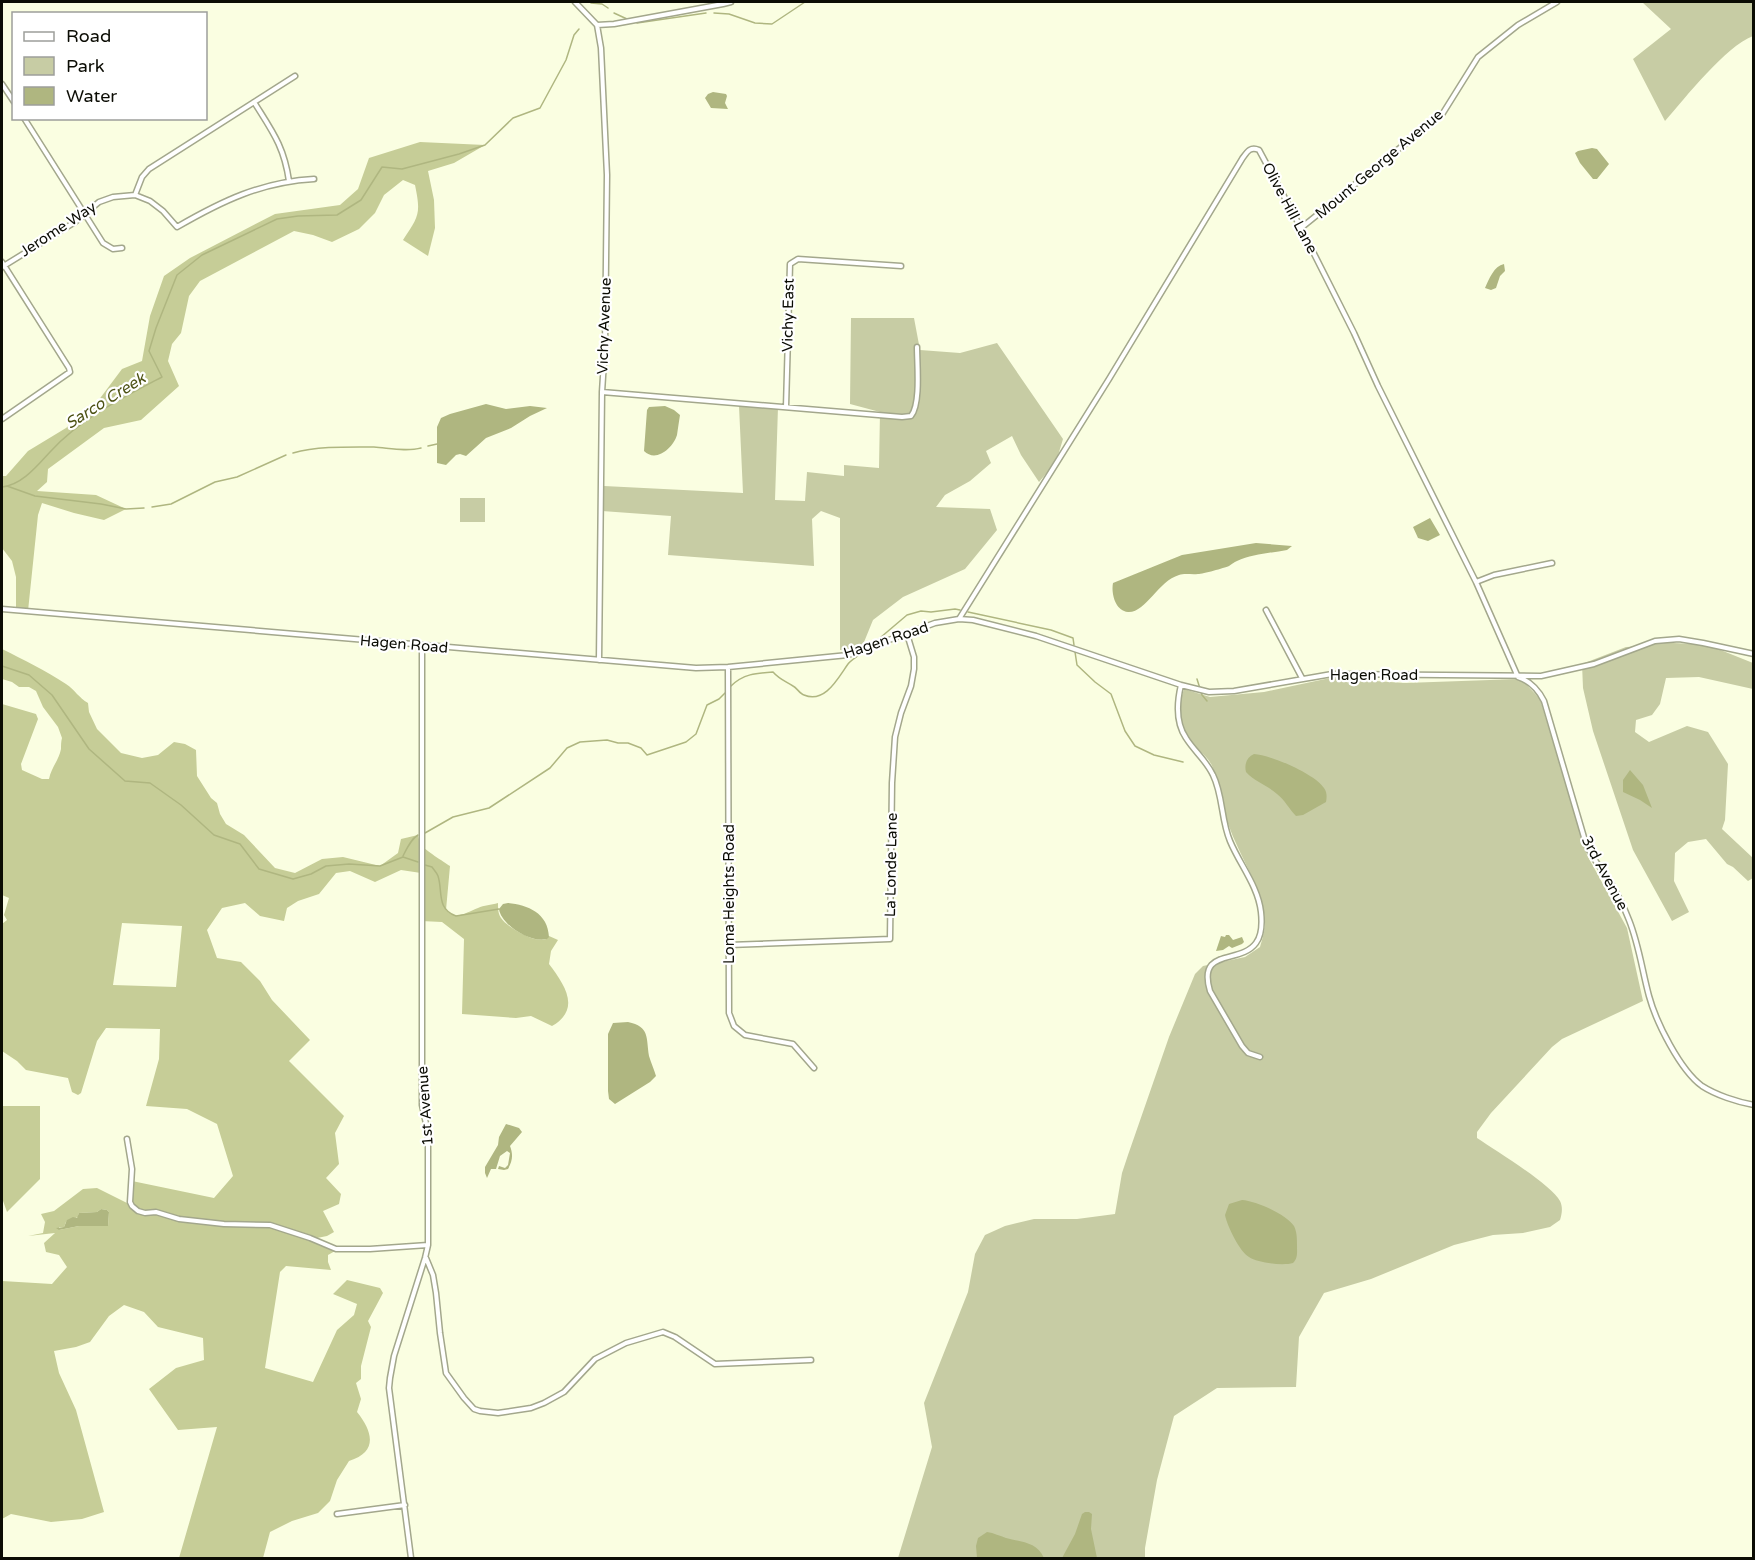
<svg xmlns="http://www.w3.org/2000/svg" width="1755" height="1560" font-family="'Varela Round',sans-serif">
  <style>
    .green { fill: #c7cca4 }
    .forest { fill: #c6cd97; fill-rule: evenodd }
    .water { fill: #afb680 }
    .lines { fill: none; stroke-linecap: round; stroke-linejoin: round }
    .stream { stroke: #afb680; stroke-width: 1.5 }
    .street-casing { stroke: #a3a78c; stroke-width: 7 }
    .street { stroke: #fff; stroke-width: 4 }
    .labels { text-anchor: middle; stroke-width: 4.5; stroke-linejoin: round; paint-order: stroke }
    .street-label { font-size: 15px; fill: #0b0c04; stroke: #fff }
    .water-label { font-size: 16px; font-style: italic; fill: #4c5113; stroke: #fff }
  </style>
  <rect width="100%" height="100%" fill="#fafee1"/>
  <path class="green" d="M1642,2H1753V36C1725,47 1686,97 1665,121L1633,59L1671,29Z
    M851,318H914L920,350L960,353L997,343L1063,439L1056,462L1039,482L1021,455L1012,436L986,451L991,463L970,481L945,495L936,507L990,509L997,530L965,569L903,597L873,620L862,647L840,650V518L821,511L812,519L814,566L668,555L671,516L602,511L604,486L743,493L739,406L778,407L775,500L805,501L807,472L844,476V465L879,468L880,412L850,404Z
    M460,498H485V522H460Z
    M1653,642L1694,644L1718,649L1753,663V689L1699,677L1666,678L1660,704L1652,715L1636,720L1635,732L1649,742L1687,726L1708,732L1728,764L1725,820L1722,829L1753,858V878L1748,881L1733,867L1727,864L1706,839L1688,842L1675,853L1674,881L1689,912L1672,921L1633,850L1593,731L1583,688L1582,664L1626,647L1648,646Z
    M1330,678L1405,683L1518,679L1523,681L1540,699L1587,855L1627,928L1643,1001L1562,1039L1552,1047L1491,1113L1477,1132V1138C1496,1151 1551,1184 1560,1201C1563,1207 1562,1214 1560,1220L1550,1227L1523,1233L1493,1235L1454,1245L1371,1279L1324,1293L1299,1337L1296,1387L1217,1388L1174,1416L1157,1480L1145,1548V1558H898L932,1447L924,1403L968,1292L975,1254L985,1235L1005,1226L1034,1219H1077L1115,1214L1122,1173L1128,1155L1169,1037L1195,974L1203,966L1245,957L1260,947C1262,940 1265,931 1265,924C1266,893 1235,850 1226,817C1222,801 1220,784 1213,768C1208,756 1198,750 1189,741C1177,726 1178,706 1184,689L1210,697L1264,692Z"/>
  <path class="forest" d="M420,142L485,145L454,163L428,171L434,200L435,228L428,256L403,240C419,216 421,214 415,185L403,180L384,195L375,213L359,229L332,242L313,235L294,231L200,281L189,296L181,333L172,344L168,361L179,386L141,420L104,428L48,469L47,482L37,491L96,495L126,509L104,520L74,513L42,503L38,515L28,611L16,610V577L12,561L2,548V476H6L28,451L66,428L98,401L122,369L142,361L150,316L164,276L190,258L275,214L340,205L358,189L369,158Z
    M2,649C24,660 45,670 66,684C75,690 79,698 88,703L89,712L97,729L121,753L142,758L158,755L174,742L185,744L196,750L197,776L211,798L217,803L220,814L226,824L244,835L275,868L295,873L322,859L343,857L380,866L398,853L401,839L418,835C419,838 419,842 421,845C425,850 444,862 450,866L446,910C456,921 467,912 478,908C484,905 491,905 498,903C498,909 498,913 501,918C507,927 530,940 541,940C546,940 546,939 549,936L558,940L551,951L549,964C564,984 582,1009 552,1026L531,1016L516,1018L462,1014L464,939L442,922L421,921V873L401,870L375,882L350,871L336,873L319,894L298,901L287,908L284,921L260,916L245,903L222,908L207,930L217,958L241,962L260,981L272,1000L310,1040L289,1061L344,1116L335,1133L339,1164L326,1178L341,1194L339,1204L323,1211L334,1232L327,1236L312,1239L335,1251L328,1255V1262L331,1270L286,1266L280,1272L265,1368L313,1382L337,1330L354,1315L357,1304L333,1294L347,1280L380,1288L383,1293L368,1321L371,1327L361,1366V1379L356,1383L361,1399L357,1412C373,1432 378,1452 349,1461L337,1480L330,1501L318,1513L292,1521L270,1532L263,1558H179L217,1427L178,1430L149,1389L176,1368L204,1360L203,1338L158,1327L144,1312L124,1305L109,1316L90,1342L76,1347L54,1351L59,1373L76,1410L104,1512L82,1519L51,1522L11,1514L2,1519V1281L52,1284L67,1267L59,1255L46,1252L44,1243L55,1233L28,1236L43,1233L45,1222L41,1214L54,1211L83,1189L97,1188L131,1205L132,1181L214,1198L233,1176L217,1124L187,1109L146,1106L159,1059L160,1029L106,1028L97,1041L81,1093L78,1095L72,1092L68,1078L26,1070L17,1061L2,1051V924L7,920L4,915L9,898L2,895V704L36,714L38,719L21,764L22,770L42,779H49C51,768 59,760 61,749C61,745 61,742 62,738L58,727L43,707L36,691L29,687H19L12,682L2,679ZM122,923L182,926L176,987L113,985ZM101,1209L107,1210L109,1212L108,1226H79L59,1230V1227H64L66,1222L78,1217L79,1213L97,1212Z
    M2,1106H40V1179L7,1212L2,1198Z"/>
  <path class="water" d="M713,92L726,94L727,96L725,103L728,109L711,108L705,98L708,94Z
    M1592,148L1597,149L1609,164L1597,179H1593L1580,163L1575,153L1578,151Z
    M1504,264L1505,271L1500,276L1496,288L1491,290L1485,288C1489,279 1494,266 1504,264Z
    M486,404L506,409L530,406L547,408L530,416L511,428L486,438L466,456L460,454L456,455L446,465L437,463V427L441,418L450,414Z
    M665,406L674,410L680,415C679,421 678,428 677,435C673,448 656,463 644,451L647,410L649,407Z
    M1430,518L1440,535L1428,541L1418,538L1413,527Z
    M1256,543L1292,546L1287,550C1271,553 1252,554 1237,561C1234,562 1232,564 1229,566C1224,568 1203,574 1198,574C1192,575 1185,573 1179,575C1158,581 1146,613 1128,612C1115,611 1111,593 1113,583L1182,555Z
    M1254,754C1271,755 1315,774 1324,788C1327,792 1327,797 1326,802L1303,815L1296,816C1289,809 1285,800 1277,794C1267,785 1255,782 1246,772C1244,764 1247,757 1254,754Z
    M1630,770L1643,785L1652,808L1640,800L1623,792V780Z
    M508,903C528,905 548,913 549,937L547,939C532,944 501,925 499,909L503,904Z
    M1226,935H1229L1233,940L1242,937L1244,942L1242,944L1232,948L1229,946L1223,950L1216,951L1221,936L1225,937Z
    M628,1022C650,1027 646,1037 649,1056C651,1063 654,1069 656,1076L650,1082L615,1104L609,1099L608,1091V1034L613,1023Z
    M506,1124L519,1128L522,1132L510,1146C513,1154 513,1160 508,1169L504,1170L498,1169L499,1166L505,1168L508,1165L510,1153L507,1151L500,1156L496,1169H491L487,1178L485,1173V1167L498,1145L499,1137Z
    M1242,1200C1256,1201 1286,1214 1294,1226C1297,1232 1297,1239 1297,1245C1297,1253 1298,1258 1293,1263C1283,1266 1258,1263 1249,1257C1240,1252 1227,1226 1225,1215L1229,1204Z
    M101,1209L107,1210L109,1212L108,1226H79L59,1230L56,1228L64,1227L67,1220L73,1217L77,1218L79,1213L97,1212Z
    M1085,1512H1089L1092,1514L1091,1529L1097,1558H1062L1075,1534L1082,1514Z
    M987,1532C994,1533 1000,1536 1006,1538C1022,1542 1037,1542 1044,1558H977L976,1546L978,1538Z"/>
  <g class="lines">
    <path class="stream" d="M592,2L591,3L602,4L608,8
      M614,13L627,19
      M714,13L729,14L755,23L772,24L805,2
      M637,23L706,13
      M428,446L437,444
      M293,453C318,446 348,447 374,447C389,448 406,452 421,448
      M7,486L35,496L101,504L126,509L144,508
      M2,487C22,485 37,466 50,452C80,419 122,398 162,377L149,351L156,328L177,275L202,255L277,219L298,216L337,215L361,200L382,167L402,169L459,154L485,145L513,118L540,108L566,60L574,35L579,29
      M152,507L171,504L215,482L237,477L286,455
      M968,612L1051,630L1073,638L1074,645
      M874,643L907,615L921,611L931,612L955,609L960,610
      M1075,652L1077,665L1095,682L1111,694L1125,731L1135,746L1154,755L1183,762
      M2,666L29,675L52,695L89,749L125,781L150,783L181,805L214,835L240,844L259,869L293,879L311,874L326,866L349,864L380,866L403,857L418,862
      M1197,679L1202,695L1207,701
      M731,686C743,674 756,673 773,672C779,679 785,681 793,686C797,688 800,694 804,695C825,704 838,678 848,664C851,660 855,658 859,655
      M425,833L453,817L489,808L550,768L567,748L580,742L607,740L618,743H628L641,748L647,755L686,742L696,734L707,705L719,699L725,693
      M403,856C407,848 411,839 418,835
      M425,865L432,867C434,870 437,873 438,876C443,891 436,909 456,916L499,909"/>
    <defs>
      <path id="street" d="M575,2L597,25L601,48L607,175L605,346L602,392L599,660
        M597,25L614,24L723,4L731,2
        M2,84L14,102
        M254,102C272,131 284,146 289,181
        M24,118L103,243L113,249L122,248
        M135,195L142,177L149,169L295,76
        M1301,228L1443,113L1478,57L1518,25L1557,2
        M2,262L69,368L70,372L2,419
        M2,267L75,222L99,202L113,197L135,195L150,201L163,211L177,227C222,201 261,182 314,179
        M602,392L902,417L911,416C921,404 917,364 917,347
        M786,407L790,264L798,259L901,266
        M1476,582L1494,575L1552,563
        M2,609L696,668L728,667L848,655L935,623L959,619L973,620L1036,636L1181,685L1209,692L1234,691L1332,674L1541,676L1594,664L1655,641L1679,639L1703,643L1754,654
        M1266,610L1302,678
        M959,619L1109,379L1242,159C1247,152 1250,146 1259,150L1301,228L1354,333L1378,386L1476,582L1518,677C1530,681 1538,689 1544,701L1586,844C1592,859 1603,870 1611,883C1618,895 1624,907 1629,920C1639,945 1642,970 1649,996C1656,1022 1680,1070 1702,1086C1716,1095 1737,1102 1754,1105
        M728,667L729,1013L734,1026L745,1035L793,1044L814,1068
        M1181,685C1177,702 1175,722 1186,738C1194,751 1206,760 1213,775C1223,795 1221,820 1230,841C1240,865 1258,886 1261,912C1262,921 1262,935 1256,943C1240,965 1197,947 1210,991L1242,1046L1248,1053L1260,1057
        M729,945L890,939L892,783L895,737L901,713L911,686L914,669V657L907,634
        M127,1139L132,1169L130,1202L132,1206L138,1211L145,1213L156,1212L179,1219L224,1224L270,1225L310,1238L336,1249H370L428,1245
        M426,1258L433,1275L436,1293L440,1333L446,1373L464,1398L474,1409L480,1411L498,1413L531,1408L544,1403L564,1392L595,1359L626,1343L663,1332L675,1337L715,1364L811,1360
        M337,1514L405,1505
        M411,1558L389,1388L390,1378L394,1356L425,1258L428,1245V1133L422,1105V646"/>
    </defs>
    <use href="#street" class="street-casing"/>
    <use href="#street" class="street"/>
  </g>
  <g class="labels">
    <g class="street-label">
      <text transform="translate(1379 164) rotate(-40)" y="5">Mount George Avenue</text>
      <text transform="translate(1290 208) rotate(62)" y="5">Olive Hill Lane</text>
      <text transform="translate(58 229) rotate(-33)" y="5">Jerome Way</text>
      <text transform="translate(788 315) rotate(-89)" y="5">Vichy East</text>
      <text transform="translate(604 326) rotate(-88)" y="5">Vichy Avenue</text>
      <text transform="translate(886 640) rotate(-18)" y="5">Hagen Road</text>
      <text transform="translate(404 644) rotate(5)" y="5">Hagen Road</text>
      <text x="1374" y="680">Hagen Road</text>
      <text transform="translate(891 865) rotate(-89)" y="5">La Londe Lane</text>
      <text transform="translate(1605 873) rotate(62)" y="5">3rd Avenue</text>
      <text transform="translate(729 894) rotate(-90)" y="5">Loma Heights Road</text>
      <text transform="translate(425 1106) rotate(-94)" y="5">1st Avenue</text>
    </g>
    <g class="water-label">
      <text transform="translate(105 400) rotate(-32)" y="6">Sarco Creek</text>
    </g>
  </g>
  <rect width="1755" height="1560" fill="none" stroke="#0b0c04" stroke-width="6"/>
  <rect x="12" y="12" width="195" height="108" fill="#ffffff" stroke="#9d9e9b" stroke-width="1.5"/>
  <rect x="24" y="32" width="30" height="9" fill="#ffffff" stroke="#9d9e9b" stroke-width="1.5"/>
  <text x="66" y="42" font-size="18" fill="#0b0c04">Road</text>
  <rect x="24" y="57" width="30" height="18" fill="#c7cca4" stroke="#9d9e9b" stroke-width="1.5"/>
  <text x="66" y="72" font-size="18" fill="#0b0c04">Park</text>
  <rect x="24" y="87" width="30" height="18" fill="#afb680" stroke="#9d9e9b" stroke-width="1.5"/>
  <text x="66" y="102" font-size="18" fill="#0b0c04">Water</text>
</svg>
